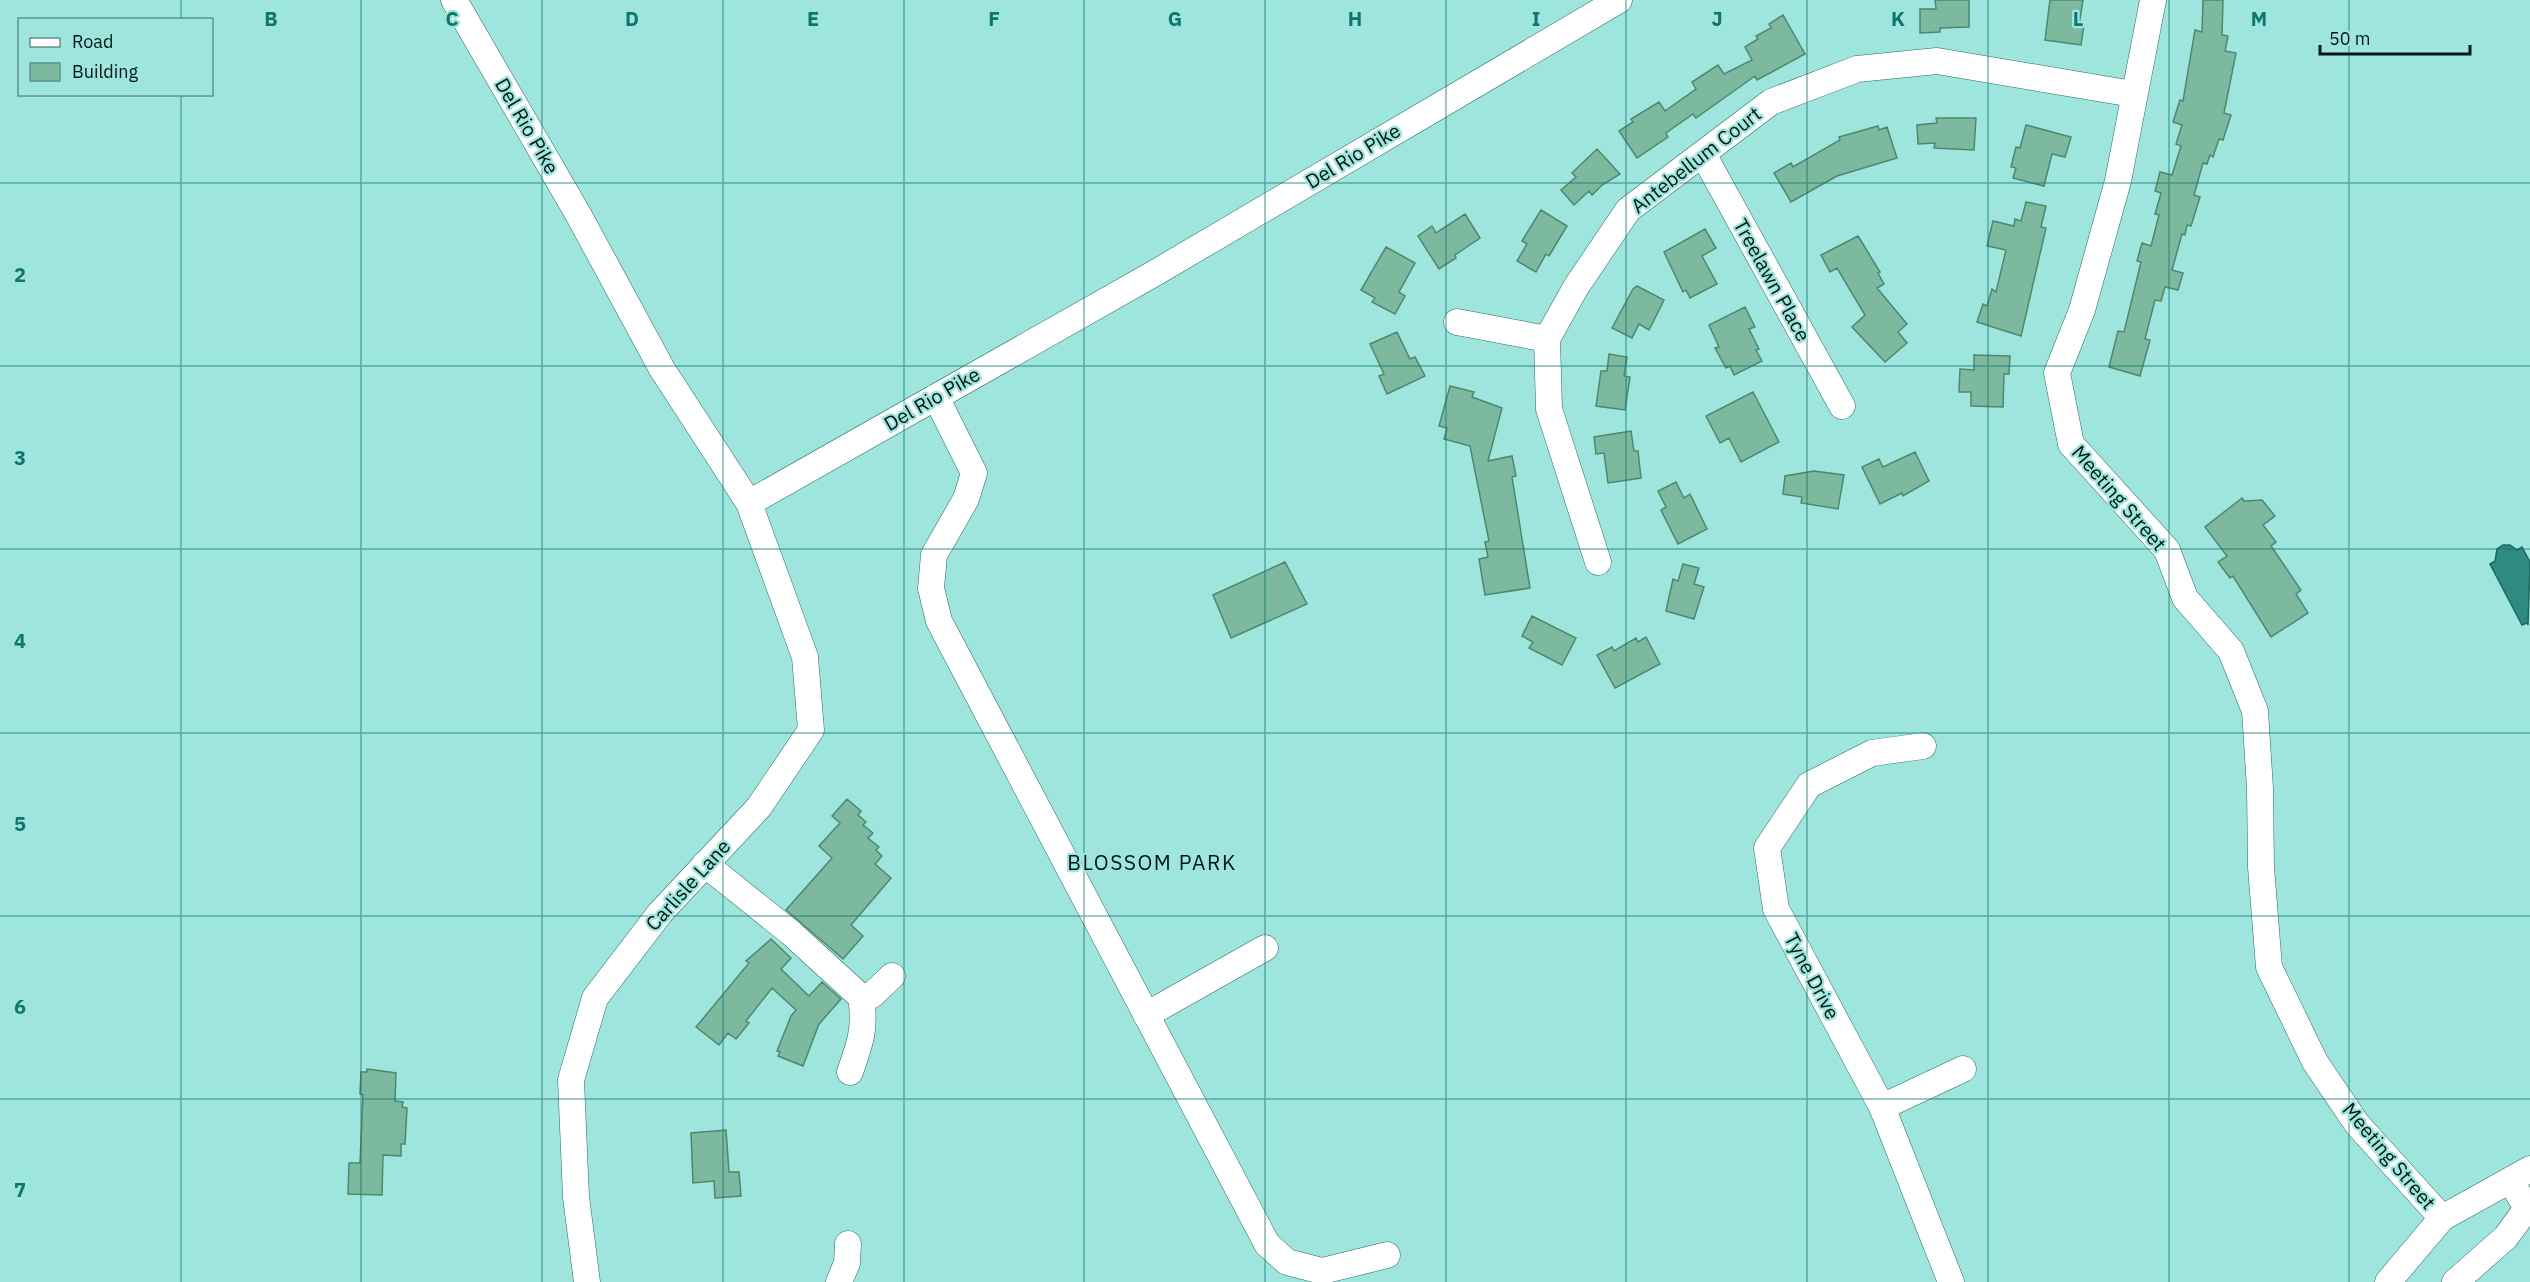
<svg xmlns="http://www.w3.org/2000/svg" width="2530" height="1282" font-family="'IBM Plex Sans',sans-serif">
  <style>
    .water { fill: #2e8b81; stroke: #206860; stroke-width: 1.5 }
    .building { fill: #7db99f; stroke: #4d876f; stroke-width: 1.5 }
    .lines { fill: none; stroke-linecap: round; stroke-linejoin: round }
    .minor-casing { stroke: #236d66; stroke-width: 27 }
    .minor { stroke: #fff; stroke-width: 26 }
    .grid { fill: none; stroke: #0f766e; stroke-width: 1.5; stroke-opacity: 0.55 }
    .labels { text-anchor: middle; stroke-width: 4.5; stroke-linejoin: round; paint-order: stroke }
    .street-label { font-size: 20px; fill: #001714; stroke: #9ee6dd }
    .neighbourhood-label { font-size: 21px; letter-spacing: 1.5px; fill: #001714; stroke: #9ee6dd }
    .grid-label { font-size: 20px; text-anchor: middle; font-weight: bold; fill: #0f766e; stroke: #9ee6dd; stroke-width: 4.5; stroke-linejoin: round; paint-order: stroke }
  </style>
  <rect width="100%" height="100%" fill="#9ee6dd"/>
  <path class="water" d="M2503,545H2510L2517,550L2522,547L2530,562L2528,625L2527,623L2522,625L2490,564L2495,561L2497,549Z"/>
  <path class="building" d="M1935,0H1969V27L1940,28V32L1920,33V9H1936Z
    M2050,0H2083L2079,25H2084L2081,45L2045,40Z
    M2203,0H2223L2222,35L2228,36L2225,51L2236,53L2224,113L2231,115L2223,140L2219,139L2213,157L2210,155L2207,164L2203,163L2194,195L2200,197L2191,226L2187,225L2185,235L2182,234L2172,270L2183,273L2178,290L2165,287L2161,301L2155,300L2145,339L2150,340L2140,376L2109,367L2118,331L2124,332L2141,262L2137,261L2142,243L2151,246L2159,215L2155,214L2161,193L2155,191L2160,172L2172,175L2181,146L2176,144L2182,125L2173,122L2180,100L2183,101L2195,30L2202,32Z
    M1783,15L1805,54L1757,80L1755,76L1696,118L1693,114L1666,133L1668,137L1637,158L1619,131L1633,122L1631,119L1659,102L1665,111L1696,89L1692,82L1718,65L1724,74L1752,60L1745,47L1758,39L1756,36L1771,28L1769,24Z
    M1936,118H1976L1974,150L1934,148L1935,143L1918,144L1917,125L1937,123Z
    M2026,125L2071,137L2065,157L2052,154L2044,186L2013,178L2016,168L2011,167L2016,147L2020,148Z
    M1878,126L1879,130L1887,127L1897,158L1837,176L1791,202L1774,173L1791,163L1793,167L1840,140L1839,137Z
    M1597,149L1620,174L1602,185L1592,195L1589,191L1574,205L1561,190L1576,177L1572,173Z
    M2026,202L2046,206L2041,227L2046,228L2021,336L1977,322L1983,304L1987,306L1992,289L1996,292L2006,250L1987,246L1993,221L2014,226L2015,219L2021,221Z
    M1541,210L1567,226L1549,256L1546,254L1536,272L1517,261L1527,244L1522,241Z
    M1465,214L1480,238L1455,255L1456,258L1439,269L1418,236L1432,226L1436,233Z
    M1705,229L1716,248L1702,256L1717,284L1690,298L1686,290L1683,292L1664,252Z
    M1858,236L1880,272L1878,273L1884,284L1877,288L1907,324L1898,332L1907,343L1885,362L1852,327L1865,315L1837,268L1830,272L1821,255Z
    M1386,247L1415,263L1399,292L1405,296L1395,314L1372,302L1375,298L1361,290Z
    M1637,286L1664,300L1649,330L1639,324L1632,338L1612,328L1633,289Z
    M1745,307L1755,327L1749,329L1759,349L1756,350L1762,361L1734,375L1730,366L1726,368L1715,348L1719,347L1709,325Z
    M1397,332L1410,359L1415,357L1425,376L1387,394L1379,376L1384,374L1370,344Z
    M1609,354L1627,357L1624,376L1630,377L1625,410L1596,406L1601,371H1607Z
    M1974,355L2010,356L2009,374H2004L2003,407L1971,406V392H1959L1960,369L1974,370Z
    M1450,386L1474,392L1472,397L1502,408L1488,461L1512,456L1516,476L1512,477L1530,588L1485,595L1479,559L1488,557L1485,542L1489,541L1470,446L1444,439L1447,428L1439,426Z
    M1753,392L1779,442L1741,462L1729,438L1720,443L1706,416Z
    M1631,431L1634,451H1638L1641,478L1608,483L1604,453L1596,454L1594,437Z
    M1915,452L1929,481L1903,496L1902,493L1880,504L1862,467L1879,459L1883,467Z
    M1814,471L1844,475L1838,509L1801,503L1802,497L1783,494L1785,476Z
    M1676,482L1684,498L1690,494L1707,529L1678,544L1661,510L1666,507L1658,491Z
    M2242,498L2244,501L2262,500L2275,516L2263,525L2276,542L2271,546L2301,590L2296,594L2308,613L2271,637L2233,576L2230,578L2218,562L2227,556L2205,527Z
    M1285,562L1307,604L1231,638L1213,595Z
    M1683,564L1699,568L1694,584L1704,587L1694,619L1666,611L1673,579L1678,581Z
    M1532,616L1576,638L1562,665L1529,648L1533,642L1522,636Z
    M1646,637L1660,664L1615,688L1597,655L1612,647L1614,651L1636,638L1638,642Z
    M847,799L861,811L858,815L866,822L863,825L873,833L868,838L879,847L876,850L882,856L875,864L891,878L851,925L863,936L843,959L786,910L832,858L819,846L840,823L832,816Z
    M771,939L791,958L781,969L809,996L822,982L841,999L819,1024L803,1066L778,1056L780,1052L777,1051L791,1016L796,1010L772,988L746,1021L749,1023L736,1039L728,1033L719,1045L696,1027L749,963L746,961Z
    M367,1069L396,1073L395,1101L403,1102L402,1107L407,1108L405,1144H401V1156L383,1155L382,1195L348,1194L349,1163H360L363,1095L360,1094L361,1072H367Z
    M726,1130L729,1172H739L741,1196L715,1198L714,1181L693,1183L691,1133Z"/>
  <g class="lines">
    <defs>
      <path id="minor" d="M454,0L578,214L662,369L749,503L805,657L811,730L759,807L660,913L595,998L571,1080L576,1197L587,1282
        M2153,0L2118,181L2082,310L2057,373L2071,444L2167,550L2185,598L2231,651L2255,711L2260,788L2261,867L2269,967L2315,1062L2357,1124L2442,1218
        M1703,154L1842,406
        M1457,322L1547,339
        M936,397L974,473L966,499L934,555L931,588L939,621L1267,1244L1287,1262L1322,1271L1387,1255
        M749,503L1155,273L1619,0
        M1598,562L1549,409L1547,339L1576,287L1628,210L1771,102L1857,69L1937,61L2133,94
        M1923,746L1872,753L1809,785L1767,848L1776,909L1882,1107L1951,1282
        M705,864L791,933L861,997L872,995L892,976
        M1146,1015L1265,948
        M850,1072C860,1044 866,1027 861,997
        M1882,1107L1963,1069
        M839,1282L847,1263L848,1244
        M2388,1282L2442,1218L2530,1169
        M2455,1282L2506,1237L2527,1208L2510,1180"/>
    </defs>
    <use href="#minor" class="minor-casing"/>
    <use href="#minor" class="minor"/>
  </g>
  <path class="grid" d="M181,0V20M361,0V1282M542,0V1282M723,0V1282M904,0V1282M1084,0V1282M1265,0V1282M1446,0V1282M1626,0V1282M1807,0V1282M1988,0V1282M2169,0V1282M2349,0V1282M181,94V1282M0,183H2530M0,366H2530M0,549H2530M0,733H2530M0,916H2530M0,1099H2530"/>
  <g class="labels">
    <g class="street-label">
      <text transform="translate(527 126) rotate(60)" y="7">Del Rio Pike</text>
      <text transform="translate(1353 156) rotate(-31)" y="7">Del Rio Pike</text>
      <text transform="translate(1696 160) rotate(-38)" y="7">Antebellum Court</text>
      <text transform="translate(1772 280) rotate(61)" y="7">Treelawn Place</text>
      <text transform="translate(932 399) rotate(-30)" y="7">Del Rio Pike</text>
      <text transform="translate(2119 498) rotate(49)" y="7">Meeting Street</text>
      <text transform="translate(688 885) rotate(-48)" y="7">Carlisle Lane</text>
      <text transform="translate(1812 976) rotate(62)" y="7">Tyne Drive</text>
      <text transform="translate(2389 1156) rotate(50)" y="7">Meeting Street</text>
    </g>
    <g class="neighbourhood-label">
      <text x="1152" y="870">BLOSSOM PARK</text>
    </g>
  </g>
  <g class="grid-label">
    <text x="271" y="26">B</text>
    <text x="452" y="26">C</text>
    <text x="632" y="26">D</text>
    <text x="813" y="26">E</text>
    <text x="994" y="26">F</text>
    <text x="1175" y="26">G</text>
    <text x="1355" y="26">H</text>
    <text x="1536" y="26">I</text>
    <text x="1717" y="26">J</text>
    <text x="1898" y="26">K</text>
    <text x="2078" y="26">L</text>
    <text x="2259" y="26">M</text>
    <text x="20" y="282">2</text>
    <text x="20" y="465">3</text>
    <text x="20" y="648">4</text>
    <text x="20" y="831">5</text>
    <text x="20" y="1014">6</text>
    <text x="20" y="1197">7</text>
  </g>
  <rect x="18" y="18" width="195" height="78" fill="#9ee6dd" stroke="#5f938d" stroke-width="1.5"/>
  <rect x="30" y="38" width="30" height="9" fill="#ffffff" stroke="#5f938d" stroke-width="1.5"/>
  <text x="72" y="48" font-size="18" fill="#001714">Road</text>
  <rect x="30" y="63" width="30" height="18" fill="#7db99f" stroke="#5f938d" stroke-width="1.5"/>
  <text x="72" y="78" font-size="18" fill="#001714">Building</text>
  <path d="M2320 45v9h150v-9" fill="none" stroke="#001714" stroke-width="3"/>
  <text x="2329" y="45" font-size="18" fill="#001714" stroke="#9ee6dd" stroke-width="4.5" paint-order="stroke">50 m</text>
</svg>
